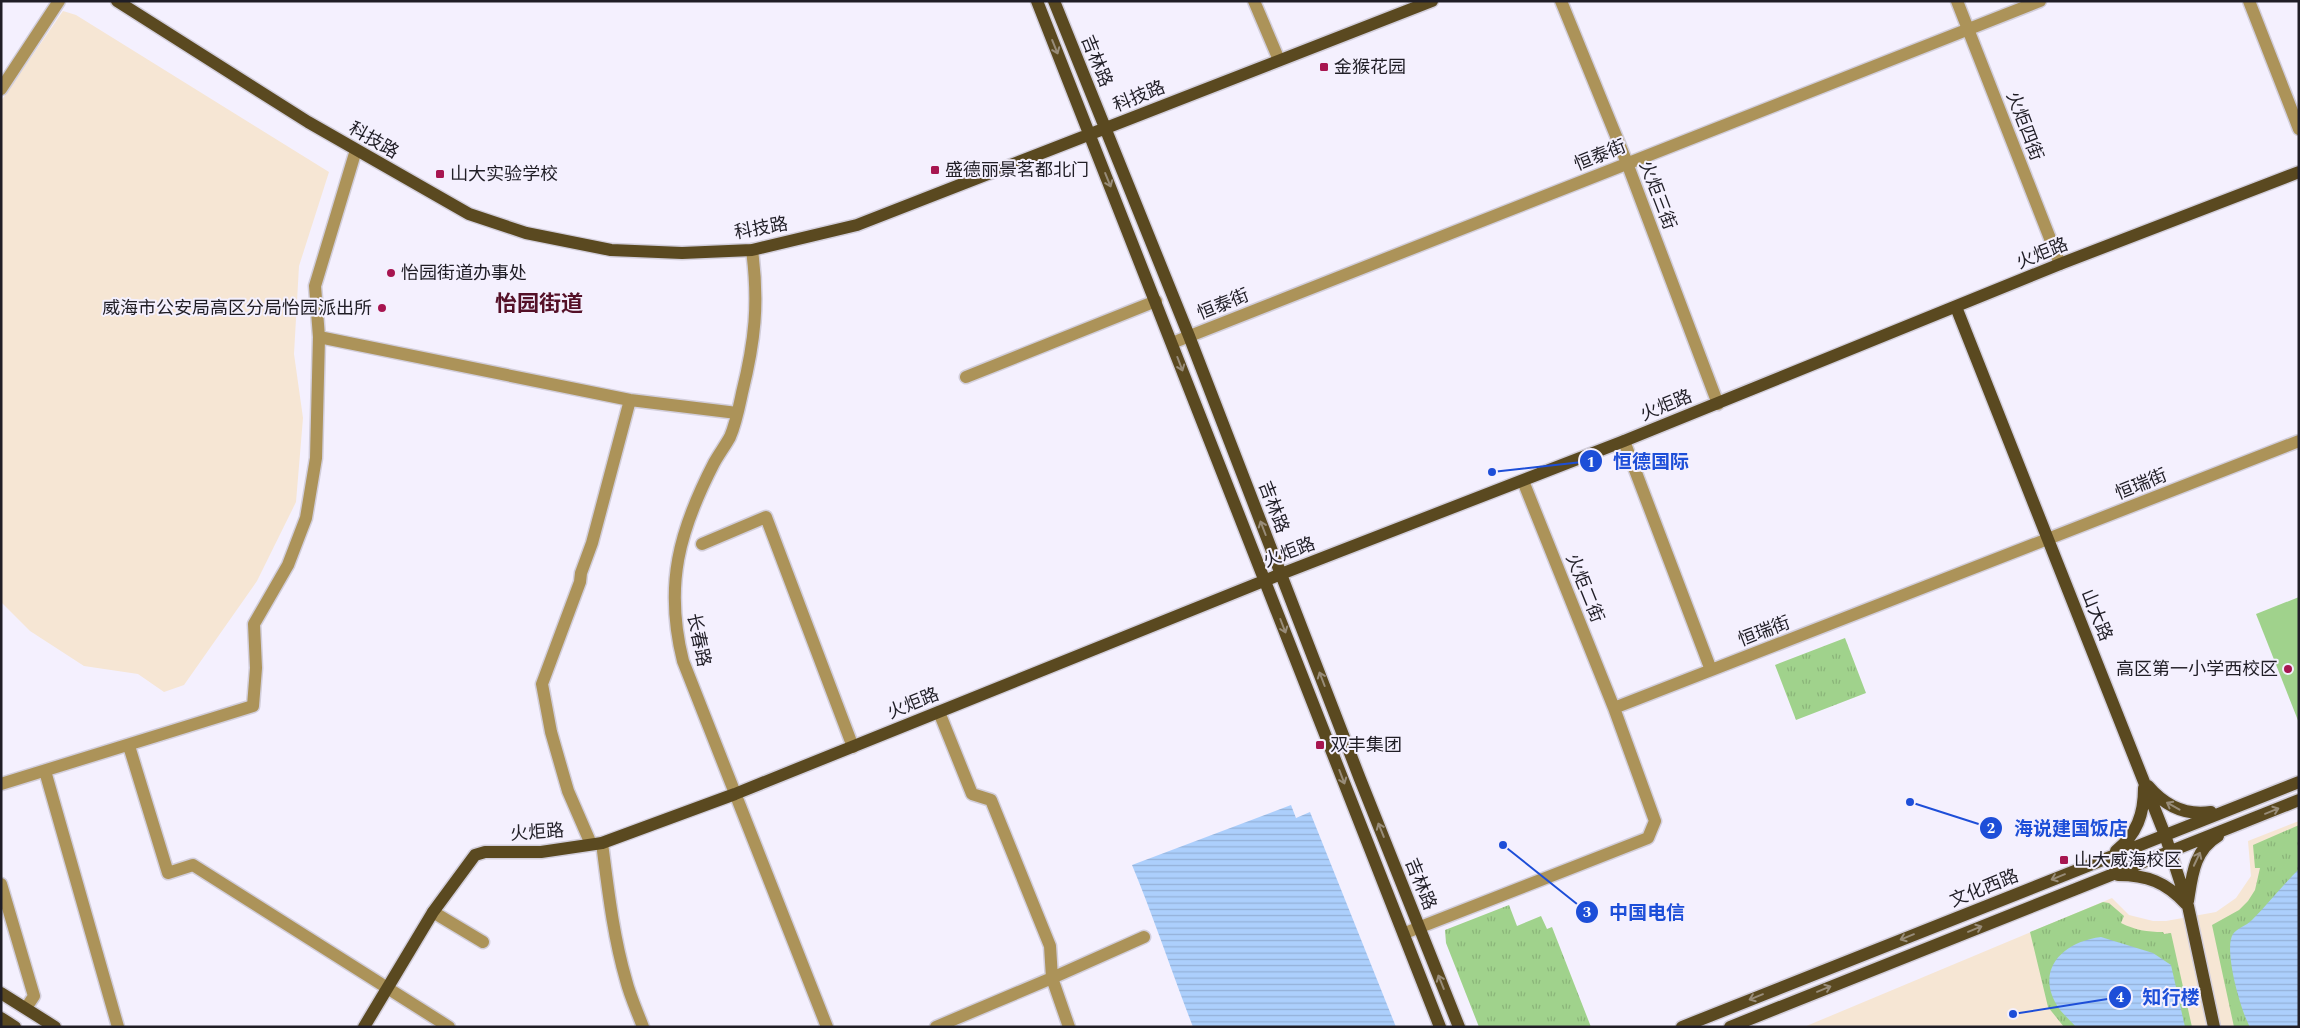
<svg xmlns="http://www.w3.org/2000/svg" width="2300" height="1028" font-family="Spectral,'Noto Sans SC',serif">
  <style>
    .education { fill: #f6e6d4 }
    .grass { fill: #a0d28c }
    .park { fill: url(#park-tufts) }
    .water { fill: url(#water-rules) }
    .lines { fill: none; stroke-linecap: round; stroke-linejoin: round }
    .minor-casing { stroke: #d2cedb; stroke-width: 15 }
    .major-casing { stroke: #d2cedb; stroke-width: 15 }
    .minor { stroke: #ac9359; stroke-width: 12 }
    .major { stroke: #5a4920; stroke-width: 12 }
    .oneway { stroke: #988c79 }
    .poi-dot { fill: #a71550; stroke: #f4f0fe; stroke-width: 2 }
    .labels { text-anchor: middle; stroke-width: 4; stroke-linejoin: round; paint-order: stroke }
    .street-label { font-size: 18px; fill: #201e26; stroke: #f4f0fe }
    .poi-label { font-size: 18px; fill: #201e26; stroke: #f4f0fe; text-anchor: start }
    .district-label { font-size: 22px; font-weight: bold; fill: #541027; stroke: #f4f0fe }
    .leader { fill: none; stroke: #1d4ed8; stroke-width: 2 }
    .callout-dot { fill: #1d4ed8; stroke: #f4f0fe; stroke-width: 2 }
    .mark-label { font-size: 15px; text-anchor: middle; font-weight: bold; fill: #fff }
    .callout-label { font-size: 19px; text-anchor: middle; font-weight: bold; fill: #1d4ed8; stroke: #f4f0fe; stroke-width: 4; stroke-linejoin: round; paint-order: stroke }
  </style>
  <defs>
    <pattern id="park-tufts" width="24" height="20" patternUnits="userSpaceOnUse" patternTransform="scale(1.25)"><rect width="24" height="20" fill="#a0d28c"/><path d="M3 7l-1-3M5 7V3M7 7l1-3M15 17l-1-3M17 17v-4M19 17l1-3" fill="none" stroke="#8ab479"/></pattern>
    <pattern id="water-rules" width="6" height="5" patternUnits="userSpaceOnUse" patternTransform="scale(1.25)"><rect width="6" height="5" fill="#accffc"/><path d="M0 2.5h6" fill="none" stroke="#94b1d8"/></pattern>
  </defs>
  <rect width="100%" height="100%" fill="#f4f0fe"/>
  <path class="education" d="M63,11L76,15L329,172L299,266L294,354L303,418L296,502L257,581L184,685L164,692L138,674L84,666L30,631L1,602V101Z
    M2299,821V1027H1804L2112,898L2129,915L2153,921H2166L2216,912L2236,898L2251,876L2248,841Z"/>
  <path class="grass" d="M2299,597V723L2256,614Z"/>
  <path class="park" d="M1845,638L1866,693L1796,720L1775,665Z
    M2299,825V1027H2234L2212,925L2239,910L2248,901L2255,890L2260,868H2255L2253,845Z
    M2103,902L2109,903L2124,916L2121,923C2135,930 2147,932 2163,932L2164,934L2171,933L2192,1027H2064L2048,1007L2030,932Z
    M1509,905L1517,926L1541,916L1547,929L1552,927L1591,1027H1479L1446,943L1445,930Z"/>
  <path class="water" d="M1291,805L1296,818L1310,812L1396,1027H1193C1172,973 1154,918 1132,865Z
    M2299,869V1027H2250C2241,1012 2223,949 2233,934C2237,928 2246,926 2252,920C2268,904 2282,886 2299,869Z
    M2101,937L2153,953L2171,965L2185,1027H2076C2071,1021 2065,1016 2060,1010C2033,972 2061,942 2101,937Z"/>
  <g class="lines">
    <defs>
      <path id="minor" d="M1254,1L1279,60
        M1561,1L1627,163L1718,404
        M1957,1L2060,264
        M2249,1L2299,129
        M1,89L59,1
        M752,250C759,303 755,341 742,393C739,407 736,423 730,437C725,446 719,454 714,463C679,531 664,585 683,661L827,1027
        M319,337L630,400L737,413
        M1172,343L2040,1
        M966,377L1156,301
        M1624,441L1711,670
        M1523,481L1614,708
        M702,544L766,517L853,747
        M939,712L972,794L991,800L1050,946L1052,978L1069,1027
        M129,746L168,873L193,865L449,1027
        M45,771L118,1027
        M1,784L253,706L256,668L254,624L288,565L306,518L316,458L319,337L315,286L356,150
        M602,843C608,889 613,935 626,980C630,996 637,1011 643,1027
        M591,844L568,791L551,732L542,684L580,582L581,573L592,543L630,400
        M1,884L34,996L26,1008
        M433,912L483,942
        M1405,933L1648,838L1655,821L1614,708L2299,441
        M936,1027L1052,978L1144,937"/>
      <path id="major" d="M117,1L308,122L469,214L526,233L611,250L682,253L752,250L857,225L1432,1
        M1037,1L1440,1027
        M1054,1L1189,336L1360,779L1459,1027
        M1956,307L2165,835L2188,906L2214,1027
        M2148,786C2165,806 2185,816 2211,812
        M2116,851C2137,834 2144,814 2144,788
        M2118,875C2147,875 2166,882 2186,904
        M2188,901C2192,876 2194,850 2218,836
        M1,993L55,1027
        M1,1018L15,1027
        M364,1027L433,912L475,855L485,852H541L602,843L735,794L1281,574L1624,441L2060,264L2299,172
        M1682,1027L2299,782
        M1730,1027L2299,800"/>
    </defs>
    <use href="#minor" class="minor-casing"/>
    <use href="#major" class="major-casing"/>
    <use href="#minor" class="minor"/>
    <use href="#major" class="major"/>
  </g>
  <defs><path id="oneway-shaft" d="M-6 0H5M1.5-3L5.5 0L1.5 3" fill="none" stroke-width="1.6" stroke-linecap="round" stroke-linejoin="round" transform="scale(1.25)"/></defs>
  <g class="oneway">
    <use href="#oneway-shaft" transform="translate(1055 47) rotate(68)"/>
    <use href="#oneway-shaft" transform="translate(1108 180) rotate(68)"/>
    <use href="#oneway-shaft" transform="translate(1180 364) rotate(69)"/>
    <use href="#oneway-shaft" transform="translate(1263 528) rotate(-111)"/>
    <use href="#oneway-shaft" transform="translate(1283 626) rotate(69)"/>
    <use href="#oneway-shaft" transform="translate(1322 679) rotate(-111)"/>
    <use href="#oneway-shaft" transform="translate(1342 777) rotate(69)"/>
    <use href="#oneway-shaft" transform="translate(2173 806) rotate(-151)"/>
    <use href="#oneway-shaft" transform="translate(2272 811) rotate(-22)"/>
    <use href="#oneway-shaft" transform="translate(1381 830) rotate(-112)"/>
    <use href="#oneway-shaft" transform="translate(2197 859) rotate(-65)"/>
    <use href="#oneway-shaft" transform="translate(2058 877) rotate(158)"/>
    <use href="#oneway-shaft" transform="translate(1975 929) rotate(-22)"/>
    <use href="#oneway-shaft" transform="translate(1907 937) rotate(158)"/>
    <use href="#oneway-shaft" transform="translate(1441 982) rotate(-112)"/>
    <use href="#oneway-shaft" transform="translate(1824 989) rotate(-22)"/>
    <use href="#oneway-shaft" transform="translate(1756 997) rotate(158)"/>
  </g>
  <g class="poi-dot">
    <rect x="1319" y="62" width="10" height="10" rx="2.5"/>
    <rect x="930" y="165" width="10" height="10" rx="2.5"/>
    <rect x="435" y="169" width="10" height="10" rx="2.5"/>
    <circle cx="391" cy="273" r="5"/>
    <circle cx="382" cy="308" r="5"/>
    <circle cx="2288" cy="669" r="5"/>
    <rect x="1315" y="740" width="10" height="10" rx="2.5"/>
    <rect x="2059" y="855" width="10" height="10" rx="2.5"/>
  </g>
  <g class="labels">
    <g class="street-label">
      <text transform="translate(1097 61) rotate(68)" y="6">吉林路</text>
      <text transform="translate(1139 96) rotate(-22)" y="6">科技路</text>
      <text transform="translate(2025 126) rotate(69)" y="6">火炬四街</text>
      <text transform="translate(374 140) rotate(30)" y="6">科技路</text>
      <text transform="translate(1600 155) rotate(-22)" y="6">恒泰街</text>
      <text transform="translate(1658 195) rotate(69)" y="6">火炬三街</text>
      <text transform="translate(761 228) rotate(-10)" y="6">科技路</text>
      <text transform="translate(2042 253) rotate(-22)" y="6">火炬路</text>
      <text transform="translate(1223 304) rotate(-22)" y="6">恒泰街</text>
      <text transform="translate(1666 405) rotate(-22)" y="6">火炬路</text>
      <text transform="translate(2141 484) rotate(-22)" y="6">恒瑞街</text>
      <text transform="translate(1274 507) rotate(69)" y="6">吉林路</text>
      <text transform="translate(1289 552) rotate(-21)" y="6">火炬路</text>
      <text transform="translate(1585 588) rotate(68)" y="6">火炬二街</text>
      <text transform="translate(2097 615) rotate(68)" y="6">山大路</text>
      <text transform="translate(1764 631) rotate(-21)" y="6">恒瑞街</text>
      <text transform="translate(699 640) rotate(78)" y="6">长春路</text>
      <text transform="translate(913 703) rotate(-22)" y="6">火炬路</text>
      <text transform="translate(537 832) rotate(-4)" y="6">火炬路</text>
      <text transform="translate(1421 884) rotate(68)" y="6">吉林路</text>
      <text transform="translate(1984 888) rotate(-22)" y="6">文化西路</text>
    </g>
    <g class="poi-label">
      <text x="1334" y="73">金猴花园</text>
      <text x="945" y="176">盛德丽景茗都北门</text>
      <text x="450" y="180">山大实验学校</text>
      <text x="401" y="279">怡园街道办事处</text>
      <text x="372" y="314" text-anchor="end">威海市公安局高区分局怡园派出所</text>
      <text x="2278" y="675" text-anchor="end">高区第一小学西校区</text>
      <text x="1330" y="751">双丰集团</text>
      <text x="2074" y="866">山大威海校区</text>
    </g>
    <g class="district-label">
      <text x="539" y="311">怡园街道</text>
    </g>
  </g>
  <path class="leader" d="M1492 472L1591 461M1910 802L1991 828M1503 845L1587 912M2013 1014L2120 997"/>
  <g class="callout-dot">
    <circle cx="1492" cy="472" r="5"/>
    <circle cx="1910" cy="802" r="5"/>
    <circle cx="1503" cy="845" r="5"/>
    <circle cx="2013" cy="1014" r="5"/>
    <circle cx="1591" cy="461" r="12"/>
    <circle cx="1991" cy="828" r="12"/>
    <circle cx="1587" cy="912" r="12"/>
    <circle cx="2120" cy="997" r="12"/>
  </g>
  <g class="mark-label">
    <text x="1591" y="467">1</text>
    <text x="1991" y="833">2</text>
    <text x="1587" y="917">3</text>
    <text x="2120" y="1002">4</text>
  </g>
  <g class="callout-label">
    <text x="1651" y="468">恒德国际</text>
    <text x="2071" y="835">海说建国饭店</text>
    <text x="1647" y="919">中国电信</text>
    <text x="2171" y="1004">知行楼</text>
  </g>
  <rect width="2300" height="1028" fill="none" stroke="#201e26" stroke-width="5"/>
</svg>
